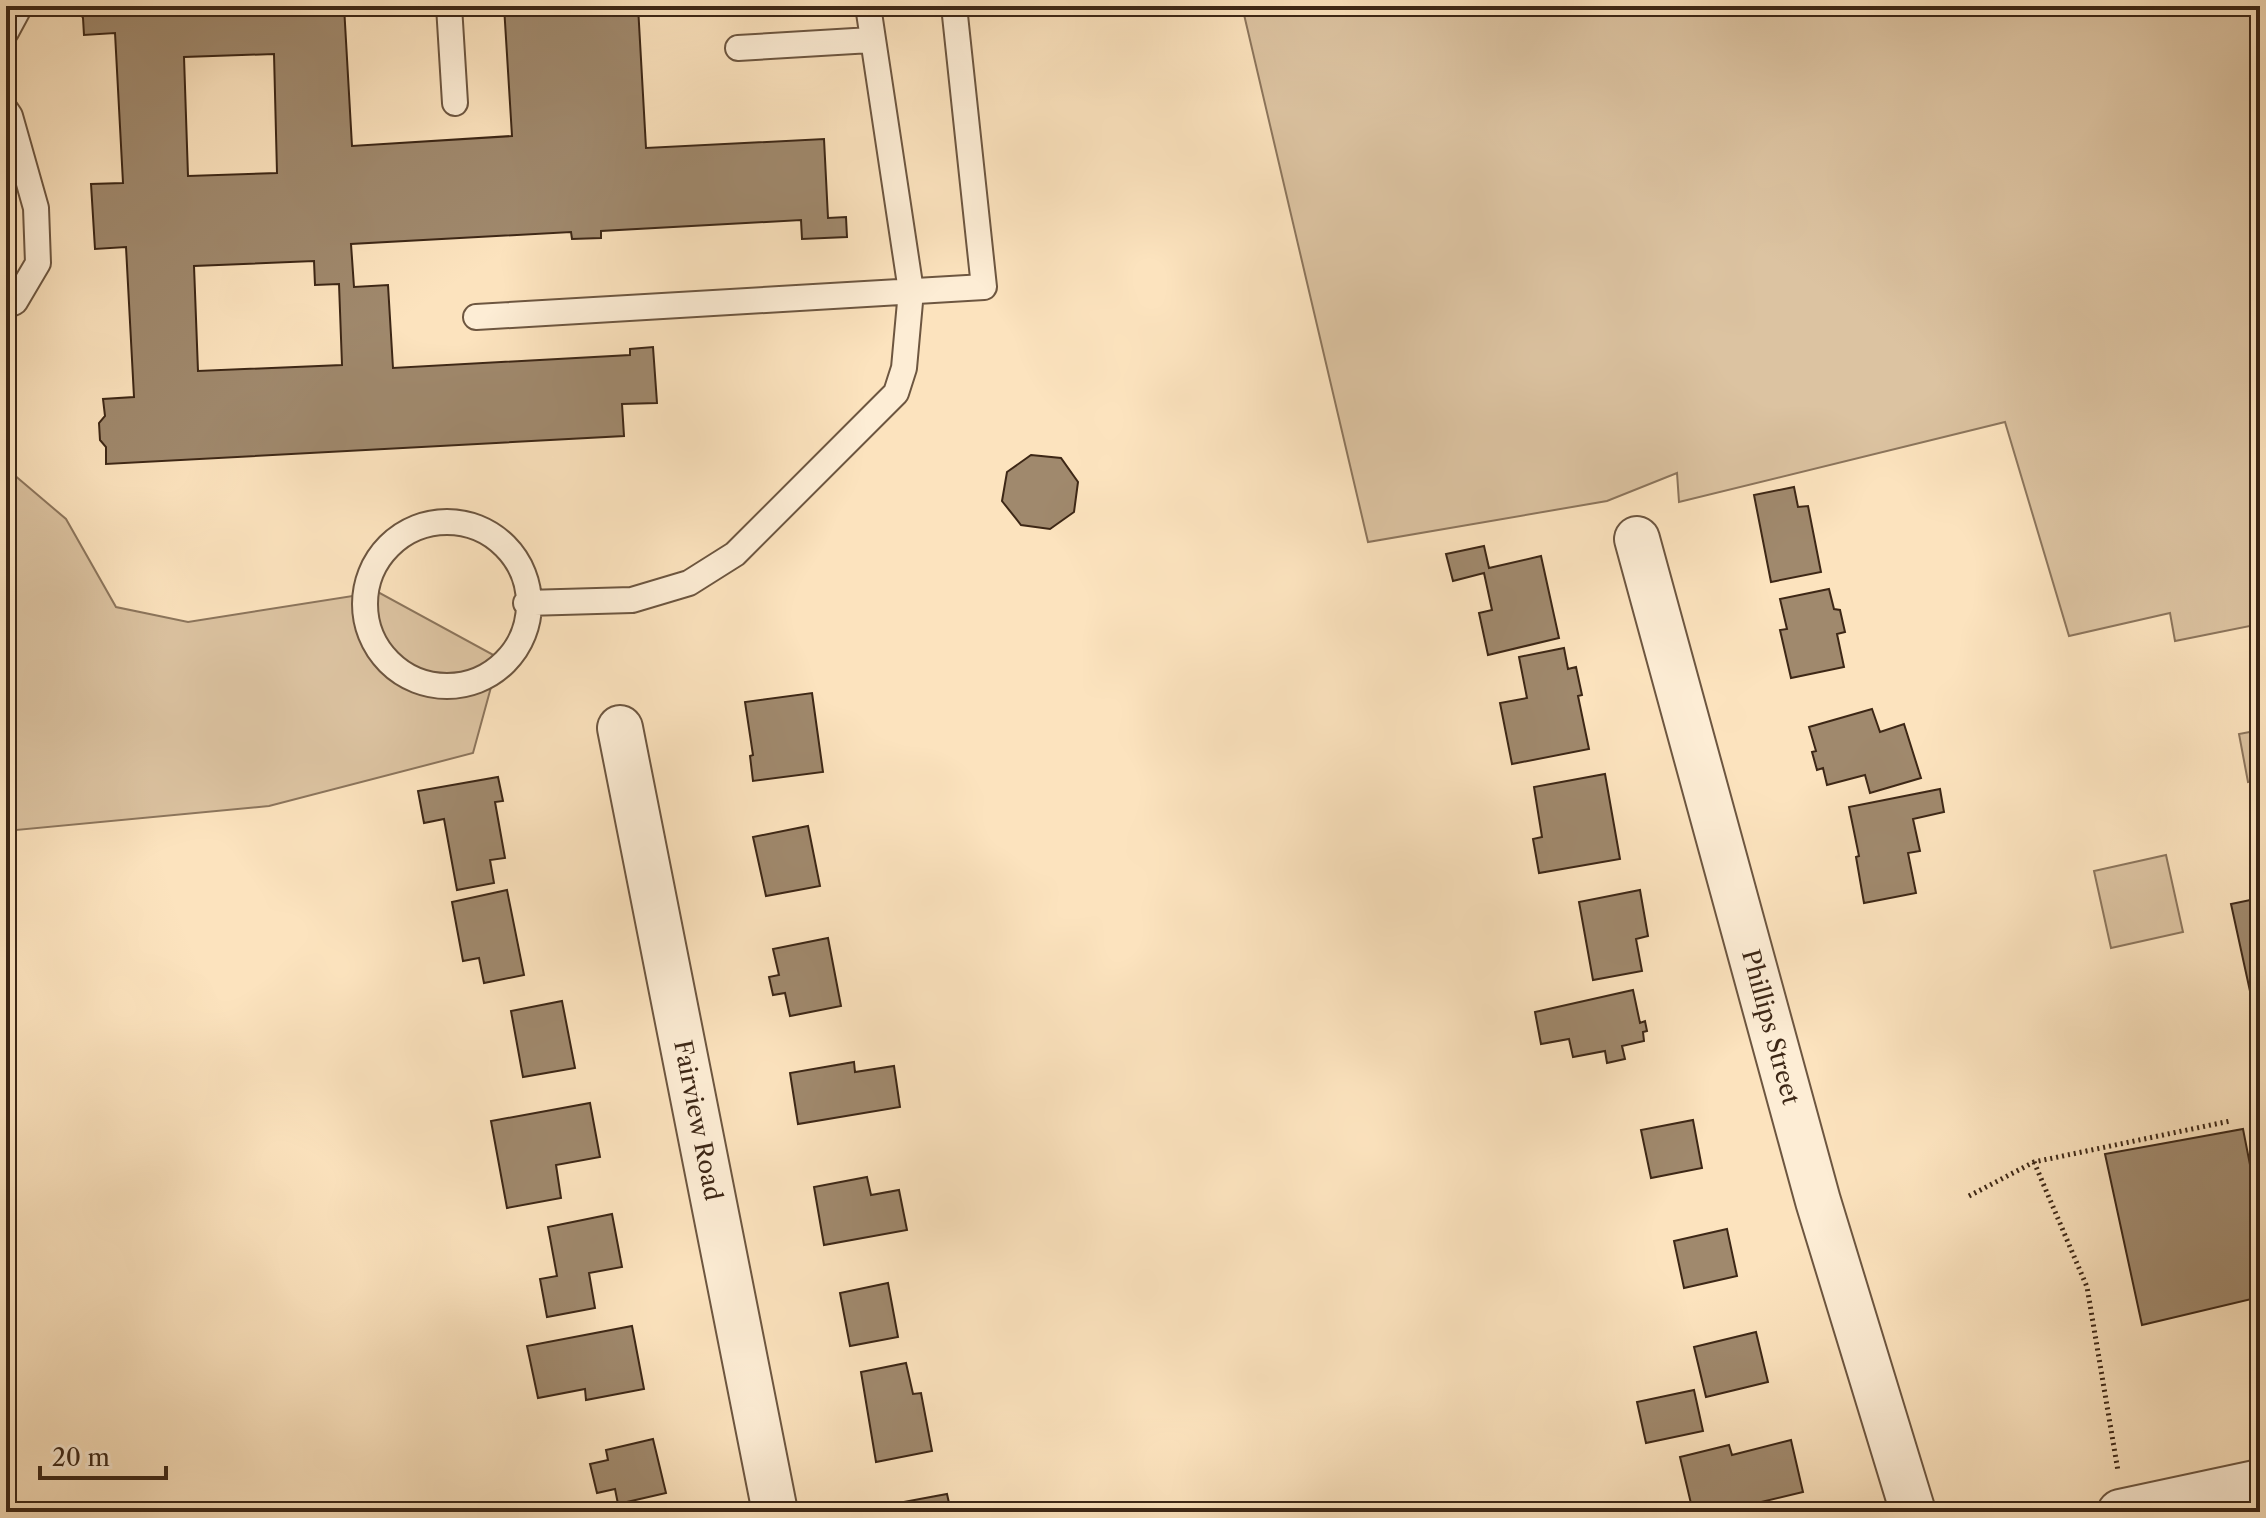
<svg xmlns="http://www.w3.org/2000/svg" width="2266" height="1518" font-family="'Libre Caslon Text',serif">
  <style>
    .green { fill: #dcc3a1; stroke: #8c755c; stroke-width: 2 }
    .building { fill: #a0896d; stroke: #3d2716; stroke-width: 2; fill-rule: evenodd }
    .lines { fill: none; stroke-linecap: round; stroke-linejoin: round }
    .lane-casing { stroke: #6d5640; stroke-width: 28 }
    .street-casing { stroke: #6d5640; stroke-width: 48 }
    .path { stroke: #3d2716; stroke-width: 5; stroke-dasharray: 2 4; stroke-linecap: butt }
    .lane { stroke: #fdedd5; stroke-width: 24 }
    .street { stroke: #fdedd5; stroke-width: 44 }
    .labels { text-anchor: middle; stroke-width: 6; stroke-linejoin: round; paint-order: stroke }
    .street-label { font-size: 24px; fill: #3d2716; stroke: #fdedd5 }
  </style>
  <rect width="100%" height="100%" fill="#fce3be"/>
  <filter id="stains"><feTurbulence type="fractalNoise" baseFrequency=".0025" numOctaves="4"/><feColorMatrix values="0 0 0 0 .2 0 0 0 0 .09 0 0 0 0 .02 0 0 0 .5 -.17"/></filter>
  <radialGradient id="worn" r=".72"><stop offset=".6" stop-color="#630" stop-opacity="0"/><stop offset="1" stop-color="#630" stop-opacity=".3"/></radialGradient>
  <path class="green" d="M1242,6H2260V624L2175,641L2170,613L2069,636L2005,422L1679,502L1677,473L1607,501L1368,542Z
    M6,468L66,519L116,607L188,622L378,592L499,658L473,753L269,806L6,831Z
    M2260,730V779L2248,782L2239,734Z
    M2166,855L2183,932L2111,948L2094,871Z"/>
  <path class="building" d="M77,6H344L352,146L512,136L504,6H638L646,148L824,139L828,218L846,217L847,237L802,239L801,220L601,231V238L572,239L571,232L351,244L354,287L388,285L393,368L630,355V349L653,347L657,403L622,404L624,436L106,464V447L100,440L99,423L105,416L103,399L134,397L126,247L95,249L91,184L123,183L115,33L84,35L83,18ZM274,54L277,173L188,176L184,57ZM314,261L315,285L339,284L342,365L198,371L194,266Z
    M1031,455L1061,458L1078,482L1074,512L1050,529L1021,525L1002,501L1007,472Z
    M1794,487L1798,507L1808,506L1821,572L1771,582L1754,495Z
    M1484,546L1489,568L1541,556L1559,638L1488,655L1479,613L1492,610L1484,573L1453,581L1446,554Z
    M1829,589L1834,609L1840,610L1845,632L1837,634L1844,667L1791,678L1780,630L1787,629L1780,599Z
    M1564,648L1568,669L1576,667L1582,695L1578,696L1589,749L1512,764L1500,703L1527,698L1519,657Z
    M812,693L823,772L753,781L750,756L753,755L745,702Z
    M1872,709L1880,732L1904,724L1921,778L1870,793L1865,775L1827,785L1823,768L1817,770L1812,752L1816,751L1809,727Z
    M1605,774L1620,859L1539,873L1533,839L1542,837L1534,787Z
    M498,777L503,801L495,802L505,858L490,860L494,883L457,890L444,819L424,823L418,791Z
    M1940,789L1944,812L1913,819L1920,851L1908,853L1916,893L1864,903L1856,857L1859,856L1849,807Z
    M808,826L820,886L766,896L753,837Z
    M507,890L524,975L484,983L479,958L463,961L452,902Z
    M1640,890L1648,936L1636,939L1642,971L1593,980L1579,902Z
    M2260,898V1037L2231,904Z
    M828,938L841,1006L790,1016L785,993L773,995L769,977L779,975L773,949Z
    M1633,990L1640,1023L1645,1021L1647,1031L1643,1032L1644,1041L1622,1046L1625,1059L1607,1063L1605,1051L1573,1057L1569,1039L1541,1044L1535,1012Z
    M562,1001L575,1068L523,1077L511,1011Z
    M854,1062L855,1072L894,1066L900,1107L798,1124L790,1073Z
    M590,1103L600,1157L556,1165L561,1198L507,1208L491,1121Z
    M1693,1120L1702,1168L1651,1178L1641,1130Z
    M2243,1129L2252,1175L2260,1174V1297L2142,1325L2105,1154Z
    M867,1177L871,1195L899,1190L907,1230L824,1245L814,1187Z
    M612,1214L622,1267L589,1273L595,1308L547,1317L540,1279L557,1276L548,1227Z
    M1727,1229L1737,1276L1684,1288L1674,1241Z
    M888,1283L898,1337L850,1346L840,1293Z
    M632,1326L644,1389L586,1400L585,1389L538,1398L527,1346Z
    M1756,1332L1768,1382L1706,1397L1694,1347Z
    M906,1363L913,1394L921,1393L932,1451L876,1462L861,1372Z
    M1694,1390L1703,1431L1646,1443L1637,1402Z
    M653,1439L666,1493L618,1504L615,1489L597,1493L590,1464L608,1460L606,1450Z
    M1791,1440L1803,1492L1719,1512H1693L1680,1457L1729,1445L1732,1455Z
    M947,1494L951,1512H899L898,1503Z"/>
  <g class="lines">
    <defs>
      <path id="lane" d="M449,6L455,103
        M6,32L20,6
        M738,48L871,40
        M6,110L10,116L36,208L38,263L15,302L6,306
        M476,317L984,287L954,6
        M365 604a82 82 0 1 1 164 0a82 82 0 1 1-164 0Z
        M526,603L632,600L689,583L735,554L896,393L904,368L911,291L868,6"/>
      <g id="street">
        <path id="s1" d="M1637,539L1818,1201L1913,1512"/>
        <path id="s2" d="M620,728L775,1512"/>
        <path d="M2120,1512L2260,1482"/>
      </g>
    </defs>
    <use href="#lane" class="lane-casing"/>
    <use href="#street" class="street-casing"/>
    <path class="path" d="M2034,1162L2087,1287L2118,1471
      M1969,1196L2034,1162L2230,1121"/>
    <use href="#lane" class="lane"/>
    <use href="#street" class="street"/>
  </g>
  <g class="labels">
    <g class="street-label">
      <text dy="8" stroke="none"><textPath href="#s1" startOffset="506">Phillips Street</textPath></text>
      <text dy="8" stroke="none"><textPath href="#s2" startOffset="400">Fairview Road</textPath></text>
    </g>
  </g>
  <rect width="2266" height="1518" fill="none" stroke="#fce3be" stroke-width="32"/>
  <rect x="8" y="8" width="2250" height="1502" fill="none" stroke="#3d2716" stroke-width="4"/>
  <rect x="16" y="16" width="2234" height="1486" fill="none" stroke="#3d2716" stroke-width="2"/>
  <path d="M40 1466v12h126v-12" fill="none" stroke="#3d2716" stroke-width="4"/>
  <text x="52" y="1466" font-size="24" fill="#3d2716" stroke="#fdedd5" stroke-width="6" paint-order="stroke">20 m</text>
  <rect width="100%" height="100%" filter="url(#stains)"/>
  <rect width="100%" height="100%" fill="url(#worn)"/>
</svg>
